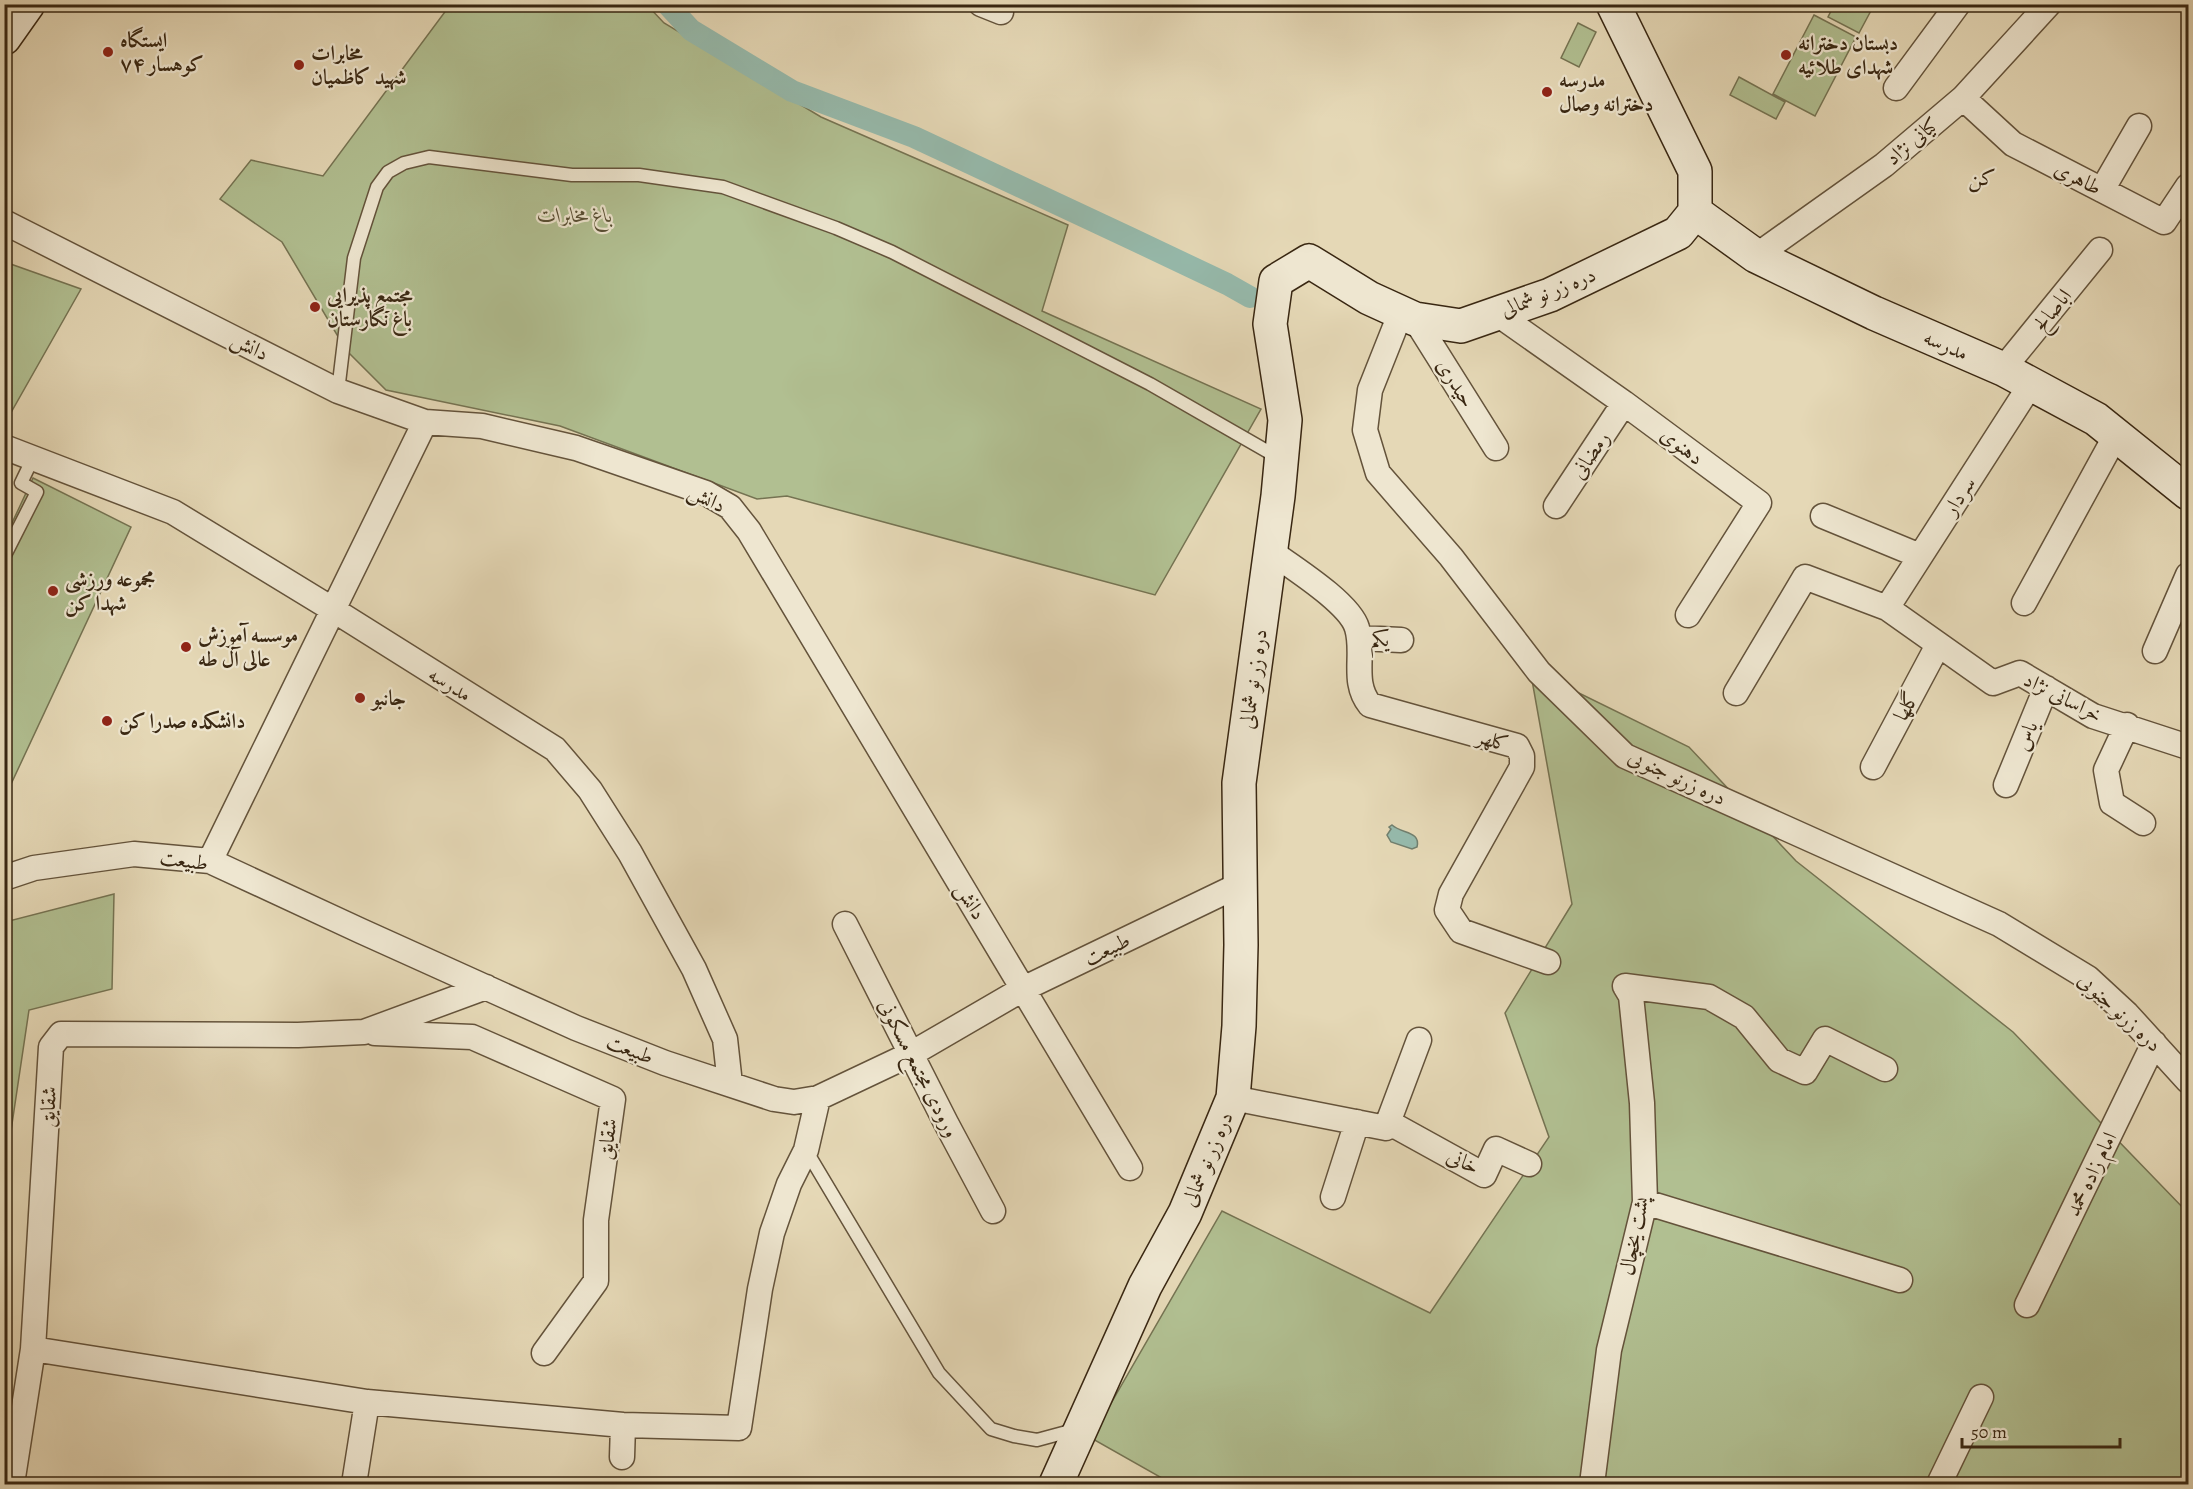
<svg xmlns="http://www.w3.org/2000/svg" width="2193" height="1489" font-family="Alegreya,Amiri,serif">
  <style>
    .green { fill: #b1bf91; stroke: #757352; stroke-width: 1.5 }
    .water { fill: #96baac; stroke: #717f6e; stroke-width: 1.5 }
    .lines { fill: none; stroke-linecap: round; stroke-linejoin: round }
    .canal { stroke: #96baac; stroke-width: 22 }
    .lane-casing { stroke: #64533b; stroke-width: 15 }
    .street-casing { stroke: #64533b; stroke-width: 27 }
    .secondary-casing { stroke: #392712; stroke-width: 36 }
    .lane { stroke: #eee6d0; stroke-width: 12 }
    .street { stroke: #eee6d0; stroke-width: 24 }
    .secondary { stroke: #eee6d0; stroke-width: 33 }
    .poi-dot { fill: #8f2418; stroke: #eee6d0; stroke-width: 2 }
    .labels { text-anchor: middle; stroke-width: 4.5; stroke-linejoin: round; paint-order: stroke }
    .poi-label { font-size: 21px; font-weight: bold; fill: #392712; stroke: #eee6d0; text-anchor: start }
    .street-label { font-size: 21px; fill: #392712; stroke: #eee6d0 }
    .park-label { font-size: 21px; font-style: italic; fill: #574d32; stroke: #eee6d0 }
    .neighbourhood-label { font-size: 22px; fill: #392712; stroke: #eee6d0 }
  </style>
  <rect width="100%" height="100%" fill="#e5d8b6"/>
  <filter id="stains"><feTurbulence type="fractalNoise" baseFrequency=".00333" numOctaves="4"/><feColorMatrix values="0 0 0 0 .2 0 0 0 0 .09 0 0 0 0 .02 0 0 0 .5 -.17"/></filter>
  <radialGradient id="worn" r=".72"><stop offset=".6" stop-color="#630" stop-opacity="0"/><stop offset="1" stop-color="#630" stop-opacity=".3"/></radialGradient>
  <path class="green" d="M450,5H647L664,23L821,117L1068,225L1042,311L1261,409L1155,595L787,496L757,499L560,426L386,390L346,350L282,242L220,199L251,160L323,176Z
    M1834,5V4L1874,5L1859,33L1828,17Z
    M1814,15L1856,37L1815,116L1773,94Z
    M1578,23L1596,32L1579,67L1561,58Z
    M1739,77L1785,102L1776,119L1730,95Z
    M5,262L81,289L9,416L4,414Z
    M33,478L131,527L5,797V538Z
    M1530,669L1689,747L1796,861L2013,1032L2188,1213V1484H1168L1169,1482L1091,1438L1222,1211L1430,1313L1549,1137L1505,1013L1572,904Z
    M114,894L112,989L29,1010L5,1171V922Z"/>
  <path class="water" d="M1392,825C1402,834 1421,831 1417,847L1412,849L1391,842L1387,835L1391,829L1389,827Z"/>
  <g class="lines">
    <path class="canal" d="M667,4L691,30L792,91L914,137L1130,238L1227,284L1250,297"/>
    <defs>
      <path id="lane" d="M338,391L354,258L377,187L388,172L404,163L429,157L572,175H639L723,187L836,228L892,252L1150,384L1279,458
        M4,557L37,492L21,483L33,458
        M806,1150L939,1373L991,1429L1014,1436L1037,1440L1074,1430"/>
      <path id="street" d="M981,4L1001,12
        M1896,88L1958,4
        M1963,98L2013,144L2164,222L2188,186
        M2102,190L2139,126
        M4,222L338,391L425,422L482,426L576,448L706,493L730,507L749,531L1130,1168
        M1756,256L1884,165L1963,98L2049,4
        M1401,312L1370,390L1365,430L1378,473L1451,557L1539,672L1625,756L1999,924L2088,978L2127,1014L2188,1081
        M1496,313L1624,403L1759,503L1688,615
        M1415,319L1496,448
        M2003,369L2100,250
        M4,447L173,512L332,609L555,749L590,790L630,853L694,969L725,1039L730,1084
        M1556,506L1624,403
        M1823,516L1920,556
        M1270,551C1292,567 1350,603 1357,628C1365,654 1351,682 1370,705L1517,746L1522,756V767L1451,894L1447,910L1461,931L1548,962
        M2024,603L2116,435
        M1887,608L2031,384
        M1359,638L1401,640
        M2155,651L2188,575
        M1736,693L1805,577L1887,608L1993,683L2020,673L2093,716L2188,747
        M2127,725L2106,770L2112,803L2143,823
        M1873,767L1938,645
        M2006,785L2046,688
        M210,861L425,422
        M4,878L34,868L134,854L210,861L361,931L576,1028L665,1063L774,1099L794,1102L818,1098L911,1054L1023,989L1239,885
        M845,924L946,1123L993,1211
        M1625,986L1709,997L1744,1017L1779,1060L1805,1072L1825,1039L1885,1069
        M375,1033L472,1037L613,1099L596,1220V1281L544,1353
        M1233,1098L1386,1128L1419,1040
        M1388,1122L1484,1175L1496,1149L1529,1164
        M1333,1197L1357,1122
        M1645,1202L1900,1280
        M2027,1305L2154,1043
        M33,1349L367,1402L623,1425L739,1428L760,1289L772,1233L789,1184L806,1150L818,1098
        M622,1457L623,1425
        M12,1484L33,1349L51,1047L61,1034L298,1035L364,1032L486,987
        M354,1484L367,1402
        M1592,1484L1609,1350L1645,1202L1642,1103L1631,996L1625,986
        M1939,1484L1981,1397"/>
      <path id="secondary" d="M4,38L28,4
        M1695,212L1756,256L1874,313L2003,369L2096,419L2188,493
        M1056,1484L1145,1286L1185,1213L1233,1098L1239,1026L1241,945L1239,783L1278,496L1285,420L1270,324L1276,281L1309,261L1369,298L1415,319L1461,326L1550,295L1678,233L1695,212V171L1613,4"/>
    </defs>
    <use href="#lane" class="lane-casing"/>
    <use href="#street" class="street-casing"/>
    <use href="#secondary" class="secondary-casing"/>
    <use href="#lane" class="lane"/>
    <use href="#street" class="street"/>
    <use href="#secondary" class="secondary"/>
  </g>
  <g class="poi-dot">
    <circle cx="108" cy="52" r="6"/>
    <circle cx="1786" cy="55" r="6"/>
    <circle cx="299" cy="65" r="6"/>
    <circle cx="1547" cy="92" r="6"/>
    <circle cx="315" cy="307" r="6"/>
    <circle cx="53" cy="591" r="6"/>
    <circle cx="186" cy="647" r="6"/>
    <circle cx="360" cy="698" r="6"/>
    <circle cx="107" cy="721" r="6"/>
  </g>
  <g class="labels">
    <g class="poi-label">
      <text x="120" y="47">ایستگاه<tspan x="120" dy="24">۷۴ کوهسار</tspan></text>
      <text x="1798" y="50">دبستان دخترانه<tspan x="1798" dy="24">شهدای طلائیه</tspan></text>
      <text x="311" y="60">مخابرات<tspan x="311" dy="24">شهید کاظمیان</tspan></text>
      <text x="1559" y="87">مدرسه<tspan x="1559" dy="24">دخترانه وصال</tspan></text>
      <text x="327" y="302">مجتمع پذیرایی<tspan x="327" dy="24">باغ نگارستان</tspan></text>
      <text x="65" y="586">مجموعه ورزشی<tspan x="65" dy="24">شهدا کن</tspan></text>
      <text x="198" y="642">موسسه آموزش<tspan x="198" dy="24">عالی آل طه</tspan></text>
      <text x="372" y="705">جانبو</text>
      <text x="119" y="728">دانشکده صدرا کن</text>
    </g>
    <g class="street-label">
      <text transform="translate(1912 141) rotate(-40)" y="7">کیانی نژاد</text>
      <text transform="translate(2078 178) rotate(27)" y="7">طاهری</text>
      <text transform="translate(1548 292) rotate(-22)" y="7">دره زر نو شمالی</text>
      <text transform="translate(2052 310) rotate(-51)" y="7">اباصالح</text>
      <text transform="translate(1946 345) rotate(24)" y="7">مدرسه</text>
      <text transform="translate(250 346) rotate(27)" y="7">دانش</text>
      <text transform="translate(1456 383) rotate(58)" y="7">حیدری</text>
      <text transform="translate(1682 446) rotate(37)" y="7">دهنوی</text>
      <text transform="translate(1590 455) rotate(-56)" y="7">رمضانی</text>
      <text transform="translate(1959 496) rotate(-57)" y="7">سردار</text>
      <text transform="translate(707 498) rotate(27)" y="7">دانش</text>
      <text transform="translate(1380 639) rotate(2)" y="7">یکم</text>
      <text transform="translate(1253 679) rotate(-82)" y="7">دره زر نو شمالی</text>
      <text transform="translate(450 684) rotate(32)" y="7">مدرسه</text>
      <text transform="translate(2063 697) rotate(27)" y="7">خراسانی نژاد</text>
      <text transform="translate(1906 706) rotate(-62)" y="7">گلها</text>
      <text transform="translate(2026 736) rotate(-68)" y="7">یاس</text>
      <text transform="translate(1493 740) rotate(17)" y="7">کلهر</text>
      <text transform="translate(1677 777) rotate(25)" y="7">دره زرنو جنوبی</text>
      <text transform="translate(184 860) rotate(8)" y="7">طبیعت</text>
      <text transform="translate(971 901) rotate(59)" y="7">دانش</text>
      <text transform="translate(1107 949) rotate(-26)" y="7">طبیعت</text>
      <text transform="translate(2120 1012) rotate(43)" y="7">دره زرنو جنوبی</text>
      <text transform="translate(630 1049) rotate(21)" y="7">طبیعت</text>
      <text transform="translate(919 1068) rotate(63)" y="7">ورودی مجتمع مسکونی</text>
      <text transform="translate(48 1107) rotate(-87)" y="7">شقایق</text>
      <text transform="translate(607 1139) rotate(-82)" y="7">شقایق</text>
      <text transform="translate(1207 1159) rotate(-67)" y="7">دره زر نو شمالی</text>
      <text transform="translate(1463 1161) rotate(24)" y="7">خانی</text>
      <text transform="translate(2091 1174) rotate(-64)" y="7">امام زاده محمد</text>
      <text transform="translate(1634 1236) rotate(-79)" y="7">پشت یخچال</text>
    </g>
    <g class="park-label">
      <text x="575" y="222">باغ مخابرات</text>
    </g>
    <g class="neighbourhood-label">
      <text x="1982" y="185">کن</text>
    </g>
  </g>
  <rect width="2193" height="1489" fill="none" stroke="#e5d8b6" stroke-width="24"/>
  <rect x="6" y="6" width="2181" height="1477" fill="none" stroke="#392712" stroke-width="3"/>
  <rect x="12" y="12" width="2169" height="1465" fill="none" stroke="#392712" stroke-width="1.5"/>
  <path d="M1962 1438v9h158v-9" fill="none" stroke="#392712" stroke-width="3"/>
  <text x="1971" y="1438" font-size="18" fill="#392712" stroke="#eee6d0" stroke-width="4.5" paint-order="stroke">50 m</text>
  <rect width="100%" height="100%" filter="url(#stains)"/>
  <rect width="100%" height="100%" fill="url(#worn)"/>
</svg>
